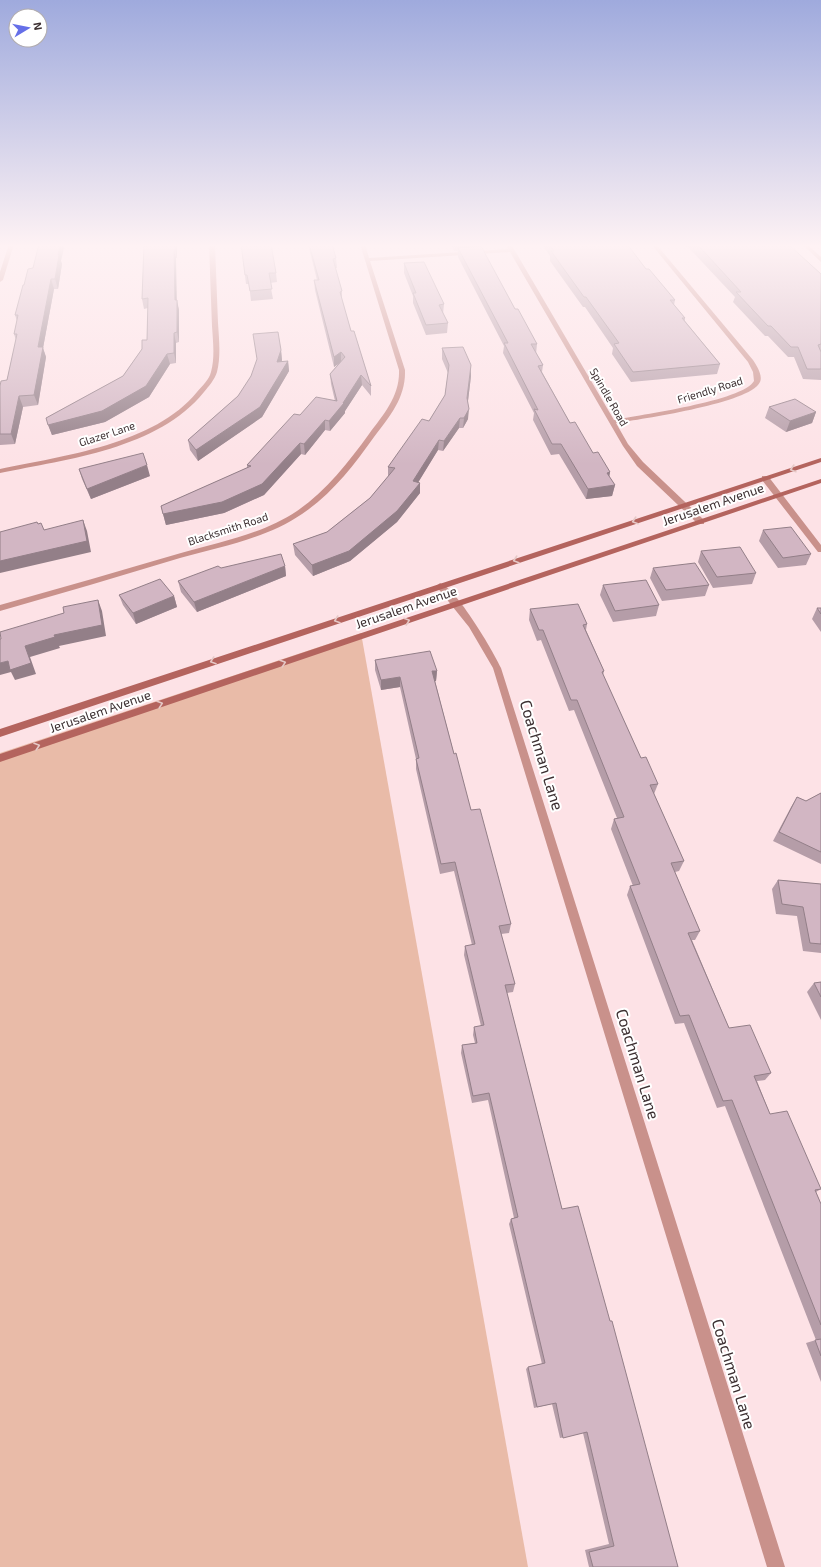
<svg xmlns="http://www.w3.org/2000/svg" width="821" height="1567" font-family="'Exo 2',sans-serif">
  <style>
    .green { fill: #e9bba8 }
    .lines { fill: none; stroke-linecap: round; stroke-linejoin: round }
    .minor { fill: #c9918b; fill-rule: evenodd }
    .secondary { fill: #b4645e; fill-rule: evenodd }
    .wall { fill: #b59da8 }
    .shaded-wall { fill: #937f88 }
    .building { fill: #d2b6c3; stroke: #937f88 }
    .oneway { stroke: #e5c9c7 }
    .labels { text-anchor: middle; stroke-width: 4; stroke-linejoin: round; paint-order: stroke }
    .far-street-label { font-size: 11px; fill: #3d3032; stroke: #fff }
    .street-label { font-size: 13px; fill: #3d3032; stroke: #fff }
    .near-street-label { font-size: 16px; fill: #3d3032; stroke: #fff }
  </style>
  <rect width="100%" height="100%" fill="#fde2e6"/>
  <path class="green" d="M361,633L528,1567H0V753Z"/>
  <g class="lines">
    <path class="minor" d="M9,244H14L3,280L0,282V272Z
      M209,244H215C216,271 217,297 218,323C219,339 221,356 217,372C215,379 209,386 204,392C158,449 68,459 0,473V469C63,456 155,444 197,392C202,386 209,380 211,372C215,358 213,341 212,326C211,299 210,272 209,244Z
      M360,244H365L369,258L508,249L506,244H511L614,420C639,415 743,401 754,381L753,372L748,362L651,244H656L753,360C757,366 765,378 758,385C742,404 643,419 616,423L628,444L643,462L704,520V524H698L637,466L623,446L510,252L370,261L405,370C406,397 390,416 374,437C354,465 332,494 302,514C267,538 221,547 180,558C120,576 60,594 0,611V605C60,588 120,571 181,553C219,542 263,534 297,511C326,491 348,463 369,434C384,414 400,396 399,370Z
      M802,244H807L821,257V262Z
      M762,476H768L821,545V552H818L762,480Z
      M440,583C456,588 494,652 501,668L785,1567H767L493,668L469,627L436,586Z"/>
    <path class="secondary" d="M821,458V462L0,737V729Z
      M821,479V483L0,762V754Z"/>
  </g>
  <path class="wall" d="M144,244H177V258H176V300L179,310V342L176,343V363L170,364L149,397L105,422L52,435L46,418L123,376L142,349L147,340L148,308L144,309L142,299Z
    M241,244L276,273L277,282L270,283L273,299L251,301L249,284H246Z
    M308,244H332L336,258L337,268H335L342,291V301L351,331L371,386V396L362,385L345,411V413L330,431L325,430L305,455L301,454L264,495L224,513L166,525L161,506L247,468V465L300,415L335,401L331,384L330,374L338,364L334,367L315,290L314,280H317Z
    M451,244H478V246L515,309L537,344L536,354L543,365L542,372L570,423L593,453L610,472L609,477L615,485L612,496L586,499L559,454L551,455L533,420L534,413L503,353L504,346L458,257V251H454Z
    M542,244H627L646,269L675,300L674,305L685,318V321L720,364L717,374L631,382L612,354L613,348L585,307H583L550,261V256Z
    M683,244H788L821,274V380L803,379L794,357H788L768,336H765L733,302L735,297L688,247H685Z
    M61,261L62,264L58,289H54L43,348L46,357L38,405L23,407L15,444L0,445V386L7,380L16,340L14,334L17,321L15,315L24,285L33,268Z
    M404,263L444,304L443,314L448,323L447,333L426,335L413,303V296L404,273Z
    M442,348L471,376L468,401V419L463,428H459L443,451L438,450L418,482L420,493L397,522L350,561L313,576L295,555L293,544L327,532L370,498L388,477V467L429,421L445,395L448,373L442,359Z
    M281,350L282,362L288,361L289,371L262,417L198,461L190,450L188,440L238,396Z
    M769,407L816,412L812,423L786,432L765,418Z
    M79,469L150,476L91,499L82,479Z
    M763,530L811,554L806,565L778,568L759,541Z
    M701,551L756,573L752,584L713,588L698,562Z
    M285,566L286,576L197,612L181,592L178,581L221,568Z
    M653,568L709,585L705,596L662,601L650,578Z
    M603,585L659,605L656,616L613,622L600,595Z
    M119,595L174,596L177,607L136,624L123,605Z
    M817,608H821V632L812,619Z
    M530,609L587,624L586,630L604,671L603,675L641,758L658,784L654,794L684,861L679,871L675,872L700,931L695,940H692L729,1028L771,1073L765,1080L757,1081L770,1114L821,1189L816,1192L821,1204V1382L806,1343L816,1340L725,1106L717,1108L684,1023L675,1024L627,895L630,886H633L611,829L614,819L617,818L574,710L569,711L541,640L537,641L529,620Z
    M375,660L437,671L436,681H435L454,754L471,810L511,924L509,933L501,934L515,984L513,992L507,993L562,1209L610,1321L678,1567H589L585,1550L609,1544L583,1433L560,1438L552,1404L534,1408L526,1369L528,1367L542,1364L509,1224L511,1219L514,1218L488,1100L472,1103L461,1053L462,1045L475,1043L473,1035L474,1027L481,1026L464,955L465,946L472,945L454,871L440,874L416,769V759L400,687L381,690L375,670Z
    M821,793V864L773,841L791,807L797,797L806,801Z
    M778,880L821,884V953L803,951L797,916L776,914L772,889Z
    M821,982V1020L807,992L814,983Z"/>
  <path class="shaded-wall" d="M60,244H65L61,261L62,264L58,289L55,279L58,255Z
    M175,244H177V258L175,249Z
    M174,249L176,258L177,310L175,300Z
    M51,279L54,289L43,348L46,357L38,405L34,395L38,347Z
    M177,300L179,310V342L177,332Z
    M174,333L176,343V363L174,353Z
    M281,350L282,360L279,372L277,362Z
    M341,352V362L334,367V357Z
    M167,354L170,364L149,397L105,422L52,435L48,425Z
    M288,361L289,371L262,417L198,461L196,450Z
    M471,365V376L467,409V398Z
    M361,375L362,385L345,411V413L330,431L329,421L343,403Z
    M19,396L23,407L15,444L11,434Z
    M469,409L468,419L463,428L464,418Z
    M816,412L812,423L786,432L790,421Z
    M460,418L459,428L443,451L444,441Z
    M325,420V430L305,455L304,444Z
    M439,440L438,450L413,491V481Z
    M300,443L301,454L264,495L224,513L166,525L163,514Z
    M147,465L150,476L91,499L87,489Z
    M610,472L608,483L607,473Z
    M420,483V493L397,522L350,561L313,576L312,565Z
    M615,485L612,496L586,499L588,489Z
    M83,520L87,531L91,552L0,573V561Z
    M285,566L286,576L197,612L194,602Z
    M174,596L177,607L136,624L133,613Z
    M98,600L102,611L106,636L59,646L60,648L30,657L36,674L15,680L11,672L0,675V663L8,661L25,646L54,635Z
    M432,671H437L436,681L432,682Z
    M400,677V687L381,690V680Z"/>
  <path class="building" d="M39,244H60L58,255H59L55,279H51L38,347H43L34,395L19,396L11,434H0V386L1,381L7,380L17,334H14L18,315H15L23,285H24L28,269L33,268Z
    M144,244H175V249H174L175,300H177V332L174,333V353L167,354L146,386L102,411L48,425L46,418L123,376L142,349V340H147L148,298L142,299Z
    M241,244H271L276,273H269L272,289L250,291L247,275H245Z
    M309,244H332L336,258L333,259L342,291L340,292L351,331H354L371,386L361,375L343,403H344L329,421L325,420L304,444L300,443L262,484L222,502L163,514L161,506L251,466L247,465L294,414L300,415L316,397L337,401L330,374L345,357L341,352L334,357L314,280H319Z
    M549,244H627L646,269H649L675,300H670L685,318H682L720,364L633,372L614,344L619,343L586,297H584L551,251H554Z
    M697,244H788L821,274V344L818,345L821,352V369H807L798,347H791L771,326H768L736,292H741Z
    M481,246L515,309H518L537,344H531L543,365L538,366L570,423L575,422L593,453L598,452L610,472L607,473L615,485L588,489L561,444H552L534,409L538,410L504,343H508L458,248Z
    M424,262L444,304L439,305L448,323L426,325L413,293H416L404,263Z
    M278,332L281,350L277,362L288,361L260,407L196,450L188,440L238,396L251,376L257,359L253,334Z
    M463,347L471,365L467,398L469,409L464,418H460L444,441L439,440L413,481L420,483L397,511L349,551L312,565L293,544L327,532L370,498L395,468L388,467L422,419L429,421L445,395L449,365L442,348Z
    M795,399L816,412L790,421L769,407Z
    M143,453L147,465L87,489L79,469Z
    M83,520L87,541L0,561V532L37,522L38,524L41,523L44,530Z
    M791,527L811,554L783,558L763,530Z
    M740,547L756,573L717,577L701,551Z
    M281,554L285,566L194,602L178,581L218,566L221,568Z
    M695,563L709,585L666,590L653,568Z
    M160,579L174,596L133,613L119,595Z
    M646,580L659,605L615,611L603,585Z
    M98,600L102,625L54,635L55,637L25,646L31,663L10,670L8,661L0,663V639H1L0,632L64,613L63,607Z
    M578,604L587,624L583,625L604,671L602,672L641,758L646,757L658,784L650,785L684,861L671,863L700,931L688,933L729,1028L750,1025L771,1073L754,1076L770,1114L787,1111L821,1189L815,1190L821,1204V1325L732,1100L723,1101L689,1015L680,1016L630,886L640,884L614,819L624,817L577,700H571L543,630H539L530,609Z
    M817,608H821V614Z
    M430,651L437,671H432L454,754L456,753L471,810L480,809L511,924L499,926L515,984L505,985L562,1209L578,1206L610,1321H612L678,1567H593L589,1552L614,1546L587,1432L563,1438L556,1403L537,1407L528,1367L545,1363L511,1219L518,1217L489,1093L473,1096L462,1045L477,1043L474,1027L484,1025L465,946L475,944L455,862L441,864L416,759L419,758L400,677L381,680L375,660Z
    M821,793V852L779,832L797,797L806,801Z
    M778,880L821,884V944L810,943L803,907L782,904Z
    M821,982V997L814,983Z
    M821,1339V1356L815,1340Z"/>
  <defs><path id="oneway-chevron" d="M-2-3.5L2.5 0L-2 3.5" fill="none" stroke-width="1.6" stroke-linecap="round" stroke-linejoin="round"/></defs>
  <g class="oneway">
    <use href="#oneway-chevron" transform="translate(793 469) rotate(163)"/>
    <use href="#oneway-chevron" transform="translate(635 521) rotate(162)"/>
    <use href="#oneway-chevron" transform="translate(516 560) rotate(162)"/>
    <use href="#oneway-chevron" transform="translate(337 620) rotate(161)"/>
    <use href="#oneway-chevron" transform="translate(407 621) rotate(-19)"/>
    <use href="#oneway-chevron" transform="translate(213 661) rotate(161)"/>
    <use href="#oneway-chevron" transform="translate(283 663) rotate(-19)"/>
    <use href="#oneway-chevron" transform="translate(160 704) rotate(-19)"/>
    <use href="#oneway-chevron" transform="translate(37 746) rotate(-18)"/>
  </g>
  <linearGradient id="sky" x2="0" y2="1"><stop stop-color="#9faadd"/><stop offset="0.53" stop-color="#fef2f4"/><stop offset="1" stop-color="#fef2f4" stop-opacity="0"/></linearGradient>
  <rect width="821" height="464" fill="url(#sky)"/>
  <g class="labels">
    <g class="far-street-label">
      <text transform="translate(710 390) rotate(-17)" y="4">Friendly Road</text>
      <text transform="translate(609 397) rotate(60)" y="4">Spindle Road</text>
      <text transform="translate(107 434) rotate(-18)" y="4">Glazer Lane</text>
      <text transform="translate(228 529) rotate(-18)" y="4">Blacksmith Road</text>
    </g>
    <g class="street-label">
      <text transform="translate(713 504) rotate(-19)" y="5">Jerusalem Avenue</text>
      <text transform="translate(406 607) rotate(-19)" y="5">Jerusalem Avenue</text>
      <text transform="translate(100 711) rotate(-19)" y="5">Jerusalem Avenue</text>
    </g>
    <g class="near-street-label">
      <text transform="translate(542 755) rotate(73)" y="6">Coachman Lane</text>
      <text transform="translate(638 1064) rotate(73)" y="6">Coachman Lane</text>
      <text transform="translate(734 1374) rotate(73)" y="6">Coachman Lane</text>
    </g>
  </g>
  <g transform="translate(28 28) rotate(80)"><circle r="19" fill="#ffffff" stroke="#b1acad"/>
  <path d="M0-3L7 15L0 10L-7 15Z" fill="#656fe8"/>
  <text y="-6" font-size="11" font-weight="bold" text-anchor="middle" fill="#3d3032">N</text>
  </g>
</svg>
